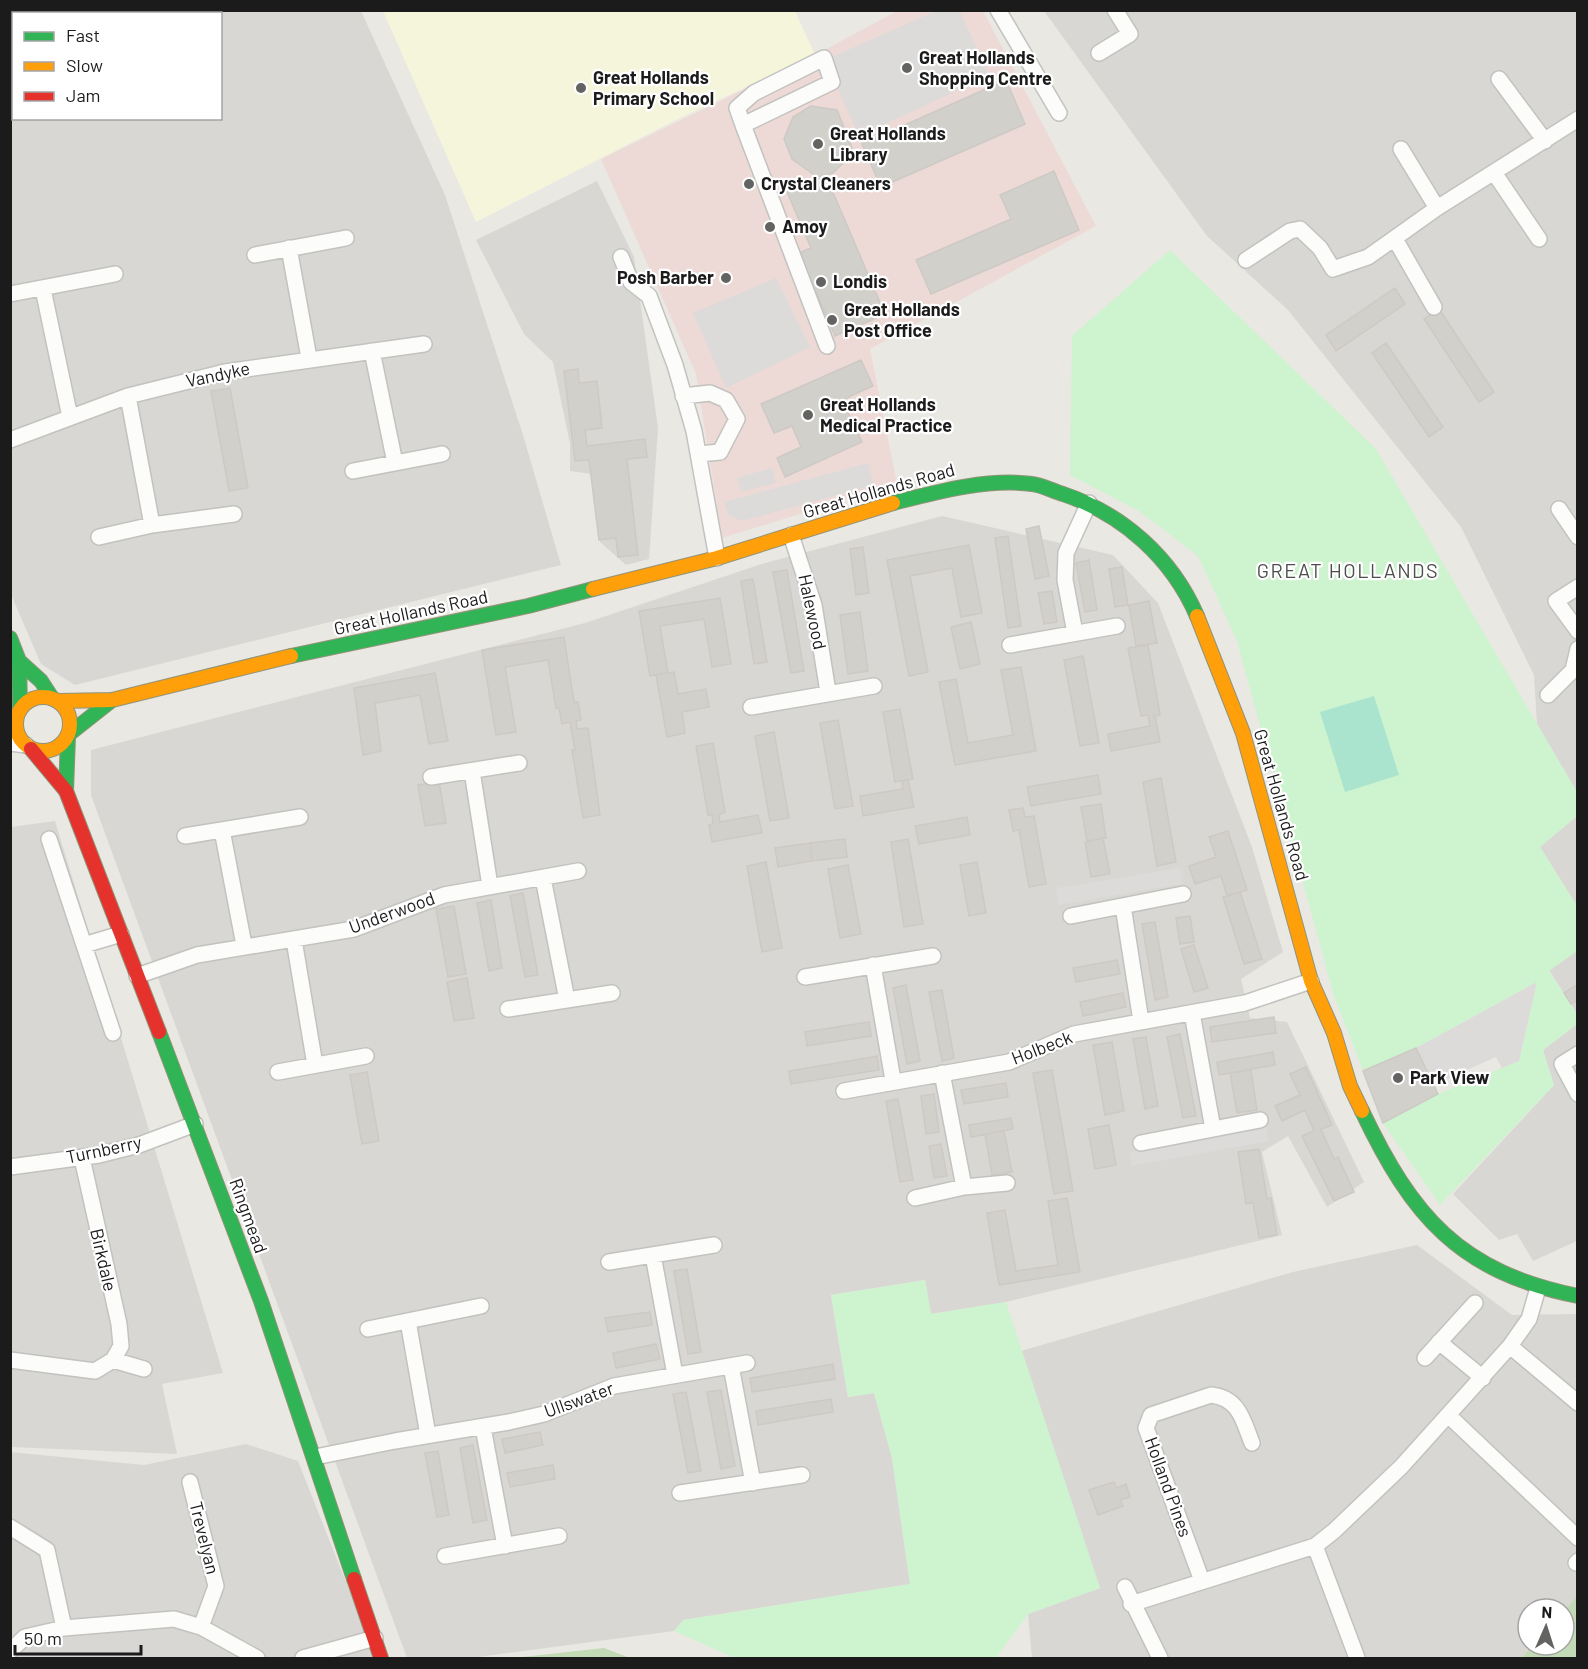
<svg xmlns="http://www.w3.org/2000/svg" width="1588" height="1669" font-family="Barlow,sans-serif">
  <style>
    .residential { fill: #d9d7d4; fill-rule: evenodd }
    .commercial { fill: #eddad6 }
    .education { fill: #f4f5db }
    .forest { fill: #c2dab6 }
    .park { fill: #cef3cf }
    .pitch { fill: #abe4ce }
    .parking { fill: #dcdbd9 }
    .building { fill: #d2d0cb; stroke: #cdc9c4; stroke-width: 1.5 }
    .lines { fill: none; stroke-linecap: round; stroke-linejoin: round }
    .street-casing { stroke: #c2c2bf; stroke-width: 18 }
    .fast-casing { stroke: #91937a; stroke-width: 16 }
    .slow-casing { stroke: #91937a; stroke-width: 16 }
    .jam-casing { stroke: #91937a; stroke-width: 16 }
    .street { stroke: #fcfcfb; stroke-width: 15 }
    .fast { stroke: #30b455; stroke-width: 14 }
    .slow { stroke: #ff9f0a; stroke-width: 14 }
    .jam { stroke: #e5322d; stroke-width: 14 }
    .poi-dot { fill: #636361; stroke: #fff; stroke-width: 2 }
    .labels { text-anchor: middle; stroke-width: 4.5; stroke-linejoin: round; paint-order: stroke }
    .poi-label { font-size: 18px; font-weight: bold; fill: #1b1b1b; stroke: #fff; text-anchor: start }
    .street-label { font-size: 18px; fill: #1b1b1b; stroke: #fff }
    .neighbourhood-label { font-size: 20px; letter-spacing: 1.5px; fill: #4e4e4e; stroke: #fff }
  </style>
  <rect width="100%" height="100%" fill="#eae8e2"/>
  <path class="residential" d="M10,11H361L445,195L523,435L561,565L75,685L41,664L10,592ZM14,14H220V118H14Z
    M1044,11H1577V792L1537,724L1534,675L1461,527L1288,310L1207,236Z
    M597,181L634,257L658,428L649,559L626,565L600,542L592,474L570,471V444L553,362L524,334L476,240Z
    M942,516L1113,555L1158,603L1252,847L1283,952L1241,979L1250,1018L1287,1022L1364,1182L1327,1207L1288,1136L1262,1152L1282,1235L1006,1302L931,1314L925,1280L831,1295L848,1397L874,1393L892,1458L910,1584L684,1620L674,1631L471,1658H407L91,795V750L585,623L765,563Z
    M1577,816V906L1540,847Z
    M55,821L223,1373L162,1384L177,1454L11,1447V827Z
    M1577,951V1014L1549,970Z
    M1577,1024V1241L1533,1261L1517,1234L1499,1240L1453,1194L1554,1085L1543,1050Z
    M1417,1245L1512,1315L1577,1314V1596L1564,1611L1528,1609V1645H1533L1521,1658H1032L1028,1614L1100,1588L1021,1351L1293,1272Z
    M246,1444L298,1461L376,1658H11L10,1452L144,1465Z"/>
  <path class="commercial" d="M897,11H983L1096,226L870,349L897,484L722,538L696,374L601,159L815,55Z"/>
  <path class="education" d="M383,11H795L815,55L676,120L476,222Z"/>
  <path class="forest" d="M1577,1596V1658H1521L1533,1645H1564V1611Z
    M604,1648L630,1658H513Z"/>
  <path class="park" d="M1170,250L1376,449L1577,792V816L1540,847L1577,906V951L1549,971L1577,1014V1024L1543,1050L1554,1085L1440,1205L1383,1123L1438,1094L1519,1061L1537,982L1416,1048L1363,1071L1334,996L1237,641L1198,556L1139,511L1070,475L1072,336Z
    M925,1280L931,1314L1006,1302L1100,1588L1028,1614L996,1658H735L674,1631L683,1620L910,1584L892,1458L874,1393L848,1397L831,1295Z"/>
  <path class="pitch" d="M1374,696L1399,775L1345,792L1320,712Z"/>
  <path class="parking" d="M936,11H960L989,76L859,136L825,60Z
    M776,278L810,347L726,388L693,313Z
    M868,463L874,485L742,521L728,515L724,502Z
    M772,468L776,483L741,492L737,478Z
    M1180,868L1183,884L1059,905L1056,888Z
    M1537,982L1519,1061L1502,1068L1496,1057L1433,1085L1416,1048Z
    M1266,1128L1269,1141L1132,1166L1130,1152Z"/>
  <path class="building" d="M1006,80L1025,124L881,187L862,144Z
    M811,106L837,110L852,148L846,160L833,173L817,177L792,159L784,139L793,117Z
    M1054,171L1079,230L931,294L916,260L1011,219L1000,195Z
    M826,176L885,314L835,336L799,253L811,248L787,192Z
    M1395,288L1405,304L1336,351L1326,335Z
    M1439,309L1494,392L1479,402L1424,319Z
    M1386,343L1443,427L1429,437L1372,353Z
    M861,360L873,386L842,400L862,442L785,477L777,458L801,447L792,426L774,433L761,404Z
    M578,369L579,383L597,381L602,428L585,430L587,446L645,439L647,457L627,459L638,555L618,557L616,538L599,540L589,460L575,461L564,371Z
    M230,388L248,488L229,491L211,391Z
    M1039,526L1049,576L1035,579L1026,529Z
    M1008,536L1021,626L1008,628L995,538Z
    M969,545L982,613L961,617L952,568L910,576L928,672L909,676L887,560Z
    M863,547L869,593L856,595L850,549Z
    M1089,560L1097,610L1085,612L1076,563Z
    M1122,567L1128,605L1115,607L1109,569Z
    M787,570L804,671L791,673L773,572Z
    M753,579L767,662L754,664L741,581Z
    M1052,591L1057,622L1044,624L1038,593Z
    M720,598L731,664L712,667L704,619L660,626L668,673L650,676L639,611Z
    M1149,601L1157,643L1136,646L1129,605Z
    M860,612L868,671L848,674L840,615Z
    M971,622L980,664L960,669L951,627Z
    M564,637L574,702H578L581,720L576,721L577,729L588,728L600,815L583,818L572,750H575L570,722L562,724L559,708H556L548,660L505,667L516,732L496,735L482,650Z
    M1148,645L1160,715L1155,716L1160,742L1111,751L1108,734L1150,726L1148,715L1141,716L1128,648Z
    M1083,656L1099,743L1080,746L1064,660Z
    M1021,667L1036,751L955,765L939,682L956,679L968,743L1013,735L1001,670Z
    M674,672L678,694L706,689L709,707L682,712L685,733L667,737L656,675Z
    M435,673L448,741L429,744L420,695L375,703L381,751L363,755L354,688Z
    M900,709L913,779L895,782L883,712Z
    M838,720L853,806L835,809L820,723Z
    M774,732L789,818L770,821L755,736Z
    M713,743L725,812L719,815L720,822L758,815L762,833L712,842L709,825L713,824L712,815H708L696,746Z
    M1098,775L1101,794L1031,806L1027,787Z
    M1161,778L1176,862L1157,866L1143,782Z
    M908,780L914,807L863,816L860,796L903,789L902,781Z
    M439,782L446,823L425,826L418,785Z
    M1101,804L1106,838L1087,841L1081,807Z
    M1023,808L1025,817L1034,816L1046,884L1029,887L1019,830L1013,831L1009,810Z
    M967,817L970,835L919,844L915,826Z
    M1228,831L1247,890L1227,896L1221,876L1195,884L1189,866L1216,857L1209,837Z
    M1103,838L1110,874L1091,877L1085,842Z
    M845,839L847,857L812,861L810,843Z
    M908,839L923,924L904,927L891,842Z
    M810,843L812,861L778,867L775,848Z
    M766,862L782,948L762,952L747,866Z
    M977,862L986,913L969,916L960,865Z
    M848,865L861,934L840,938L828,869Z
    M1240,892L1262,959L1244,964L1223,897Z
    M523,893L538,975L525,977L510,896Z
    M491,900L502,968L489,971L477,903Z
    M454,906L466,974L448,977L436,909Z
    M1190,916L1194,942L1180,944L1176,918Z
    M1155,922L1168,997L1155,1000L1142,924Z
    M1194,945L1208,988L1194,992L1181,949Z
    M1117,960L1120,974L1076,982L1073,968Z
    M467,978L474,1018L454,1021L447,982Z
    M1578,984V1000L1571,1004L1564,993Z
    M906,985L920,1061L907,1064L893,988Z
    M942,990L954,1058L942,1061L929,992Z
    M1123,993L1126,1007L1083,1016L1080,1002Z
    M1274,1017L1276,1033L1212,1042L1210,1027Z
    M869,1022L871,1036L807,1046L805,1032Z
    M1180,1034L1196,1116L1183,1118L1167,1037Z
    M1146,1037L1158,1106L1145,1109L1133,1039Z
    M1112,1042L1124,1111L1105,1115L1093,1045Z
    M1416,1048L1438,1094L1383,1123L1363,1071Z
    M1273,1052L1275,1065L1219,1075L1217,1062Z
    M877,1056L879,1070L791,1084L789,1071Z
    M1306,1067L1332,1125L1321,1129L1334,1159L1338,1157L1354,1192L1334,1201L1302,1136L1314,1131L1305,1110L1282,1121L1275,1106L1300,1095L1290,1074Z
    M1052,1070L1073,1191L1054,1194L1033,1073Z
    M1251,1070L1257,1110L1237,1113L1230,1073Z
    M367,1072L379,1141L362,1144L350,1075Z
    M1006,1083L1008,1097L964,1104L961,1090Z
    M934,1094L939,1132L926,1134L921,1096Z
    M898,1099L913,1180L900,1182L886,1101Z
    M1011,1118L1013,1129L971,1137L969,1125Z
    M1109,1125L1116,1165L1095,1169L1088,1129Z
    M1004,1131L1012,1172L992,1175L985,1134Z
    M941,1144L947,1176L934,1178L929,1146Z
    M1259,1149L1267,1199L1271,1198L1277,1235L1259,1238L1253,1203L1246,1204L1238,1152Z
    M1067,1198L1080,1272L999,1285L987,1213L1005,1210L1016,1271L1058,1265L1048,1201Z
    M687,1269L701,1352L688,1354L674,1271Z
    M650,1312L652,1325L608,1332L605,1318Z
    M656,1344L660,1359L616,1368L613,1353Z
    M833,1364L835,1379L752,1392L750,1378Z
    M721,1390L735,1466L721,1469L707,1392Z
    M686,1392L701,1471L688,1473L673,1394Z
    M831,1399L833,1412L758,1425L756,1411Z
    M540,1432L543,1445L505,1453L502,1439Z
    M473,1445L487,1520L473,1523L460,1448Z
    M438,1451L449,1515L437,1517L425,1453Z
    M553,1465L555,1479L510,1487L507,1473Z
    M1114,1482L1116,1488L1126,1484L1130,1497L1120,1500L1123,1506L1098,1515L1089,1490Z"/>
  <g class="lines">
    <defs>
      <path id="street" d="M998,10L1059,113
        M1099,53L1130,34L1115,10
        M1499,79L1545,141
        M743,125L832,82L824,58L754,93L737,108L743,125L827,346
        M1401,149L1437,208
        M1495,174L1539,239
        M1395,239L1434,307
        M289,248L309,358
        M255,255L346,238
        M621,257L631,282L649,296L675,365L694,431L717,558
        M1246,260L1290,231L1300,229L1320,248L1333,269L1368,257L1437,208L1578,119
        M43,289L70,417
        M10,294L115,274
        M372,351L395,463
        M128,396L152,525
        M683,396L710,393L726,400L737,419L720,452L699,454
        M10,440L128,396L225,372L424,344
        M353,471L442,454
        M1559,509L1578,537
        M791,535L814,605L828,692
        M99,537L152,525L234,514
        M1578,587L1556,601L1578,631
        M1075,633L1065,580L1066,553L1089,503
        M1010,645L1117,626
        M1548,695L1573,670L1578,649
        M751,707L874,686
        M10,743L26,745
        M472,771L490,886
        M431,777L519,763
        M222,830L244,945
        M185,836L300,817
        M49,839L113,1033
        M543,878L567,1000
        M1123,906L1141,1021
        M1071,916L1183,894
        M294,940L315,1065
        M84,945L121,934
        M873,965L893,1080
        M137,976L197,955L354,929L444,895L578,871
        M805,977L933,956
        M508,1009L612,993
        M1192,1013L1213,1129
        M1578,1054L1562,1064L1578,1094
        M278,1072L366,1056
        M942,1073L964,1187
        M844,1091L1009,1062L1074,1034L1245,1003L1311,981
        M1141,1143L1260,1120
        M82,1158L119,1324L121,1346L113,1360
        M10,1167L99,1155L139,1145L195,1124
        M915,1198L964,1187L1007,1183
        M653,1255L675,1375
        M609,1262L714,1245
        M408,1321L428,1435
        M368,1329L481,1306
        M1439,1342L1483,1378
        M1510,1346L1578,1403
        M1425,1358L1475,1303
        M10,1360L95,1371L113,1360L144,1369
        M731,1366L753,1483
        M1448,1415L1578,1538
        M483,1427L505,1546
        M315,1457L395,1441L509,1422L544,1414L614,1386L747,1363
        M190,1482L216,1586L201,1627
        M680,1493L802,1475
        M10,1527L47,1550L64,1628
        M1315,1546L1357,1658
        M445,1556L559,1536
        M1576,1563L1578,1561
        M1202,1581L1146,1428L1151,1415L1211,1395C1239,1398 1243,1420 1252,1443
        M1125,1587L1160,1658
        M1131,1604L1315,1546L1334,1531L1401,1467L1510,1346L1529,1319L1538,1288
        M10,1651L25,1637L64,1628L174,1619L201,1627L257,1658
        M303,1658L375,1638"/>
      <path id="fast" d="M893,503C936,492 987,478 1032,484C1042,485 1053,491 1063,494C1123,514 1172,558 1197,616
        M10,638L19,661L20,709
        M291,656L528,606L593,589
        M19,661L41,681L52,698
        M69,734L112,700
        M66,791L68,737
        M159,1032L261,1301L354,1579
        M1362,1111C1412,1216 1459,1272 1578,1296"/>
      <path id="slow" d="M593,589L717,558L893,503
        M1197,616L1243,733L1311,981L1334,1033L1350,1086L1362,1111
        M16 724a27 27 0 1 1 54 0a27 27 0 1 1-54 0Z
        M58,701L112,700L291,656"/>
      <path id="jam" d="M31,749L66,791L159,1032
        M354,1579L381,1658"/>
    </defs>
    <use href="#street" class="street-casing"/>
    <use href="#fast" class="fast-casing"/>
    <use href="#slow" class="slow-casing"/>
    <use href="#jam" class="jam-casing"/>
    <use href="#street" class="street"/>
    <use href="#fast" class="fast"/>
    <use href="#slow" class="slow"/>
    <use href="#jam" class="jam"/>
  </g>
  <g class="poi-dot">
    <circle cx="907" cy="68" r="6"/>
    <circle cx="581" cy="88" r="6"/>
    <circle cx="818" cy="144" r="6"/>
    <circle cx="749" cy="184" r="6"/>
    <circle cx="770" cy="227" r="6"/>
    <circle cx="726" cy="278" r="6"/>
    <circle cx="821" cy="282" r="6"/>
    <circle cx="832" cy="320" r="6"/>
    <circle cx="808" cy="415" r="6"/>
    <circle cx="1398" cy="1078" r="6"/>
  </g>
  <g class="labels">
    <g class="poi-label">
      <text x="919" y="64">Great Hollands<tspan x="919" dy="21">Shopping Centre</tspan></text>
      <text x="593" y="84">Great Hollands<tspan x="593" dy="21">Primary School</tspan></text>
      <text x="830" y="140">Great Hollands<tspan x="830" dy="21">Library</tspan></text>
      <text x="761" y="190">Crystal Cleaners</text>
      <text x="782" y="233">Amoy</text>
      <text x="714" y="284" text-anchor="end">Posh Barber</text>
      <text x="833" y="288">Londis</text>
      <text x="844" y="316">Great Hollands<tspan x="844" dy="21">Post Office</tspan></text>
      <text x="820" y="411">Great Hollands<tspan x="820" dy="21">Medical Practice</tspan></text>
      <text x="1410" y="1084">Park View</text>
    </g>
    <g class="street-label">
      <text transform="translate(218 375) rotate(-12)" y="6">Vandyke</text>
      <text transform="translate(879 491) rotate(-16)" y="6">Great Hollands Road</text>
      <text transform="translate(812 612) rotate(78)" y="6">Halewood</text>
      <text transform="translate(411 613) rotate(-12)" y="6">Great Hollands Road</text>
      <text transform="translate(1281 805) rotate(74)" y="6">Great Hollands Road</text>
      <text transform="translate(392 913) rotate(-20)" y="6">Underwood</text>
      <text transform="translate(1042 1048) rotate(-21)" y="6">Holbeck</text>
      <text transform="translate(104 1150) rotate(-12)" y="6">Turnberry</text>
      <text transform="translate(248 1216) rotate(70)" y="6">Ringmead</text>
      <text transform="translate(103 1260) rotate(77)" y="6">Birkdale</text>
      <text transform="translate(579 1400) rotate(-20)" y="6">Ullswater</text>
      <text transform="translate(1168 1487) rotate(70)" y="6">Holland Pines</text>
      <text transform="translate(204 1538) rotate(76)" y="6">Trevelyan</text>
    </g>
    <g class="neighbourhood-label">
      <text x="1348" y="578">GREAT HOLLANDS</text>
    </g>
  </g>
  <rect width="1588" height="1669" fill="none" stroke="#1b1b1b" stroke-width="24"/>
  <rect x="12" y="12" width="210" height="108" fill="#ffffff" stroke="#a4a4a4" stroke-width="1.5"/>
  <rect x="24" y="32" width="30" height="9" fill="#30b455" stroke="#a4a4a4" stroke-width="1.5"/>
  <text x="66" y="42" font-size="18" fill="#1b1b1b">Fast</text>
  <rect x="24" y="62" width="30" height="9" fill="#ff9f0a" stroke="#a4a4a4" stroke-width="1.5"/>
  <text x="66" y="72" font-size="18" fill="#1b1b1b">Slow</text>
  <rect x="24" y="92" width="30" height="9" fill="#e5322d" stroke="#a4a4a4" stroke-width="1.5"/>
  <text x="66" y="102" font-size="18" fill="#1b1b1b">Jam</text>
  <g transform="translate(1546 1627) rotate(3)"><circle r="28" fill="#ffffff" stroke="#a4a4a4" stroke-width="1.5"/>
  <path d="M0-4.5L10 22L0 15L-10 22Z" fill="#636361"/>
  <text y="-9" font-size="16" font-weight="bold" text-anchor="middle" fill="#1b1b1b">N</text>
  </g>
  <path d="M15 1645v9h126v-9" fill="none" stroke="#1b1b1b" stroke-width="3"/>
  <text x="24" y="1645" font-size="18" fill="#1b1b1b" stroke="#ffffff" stroke-width="4.5" paint-order="stroke">50 m</text>
</svg>
